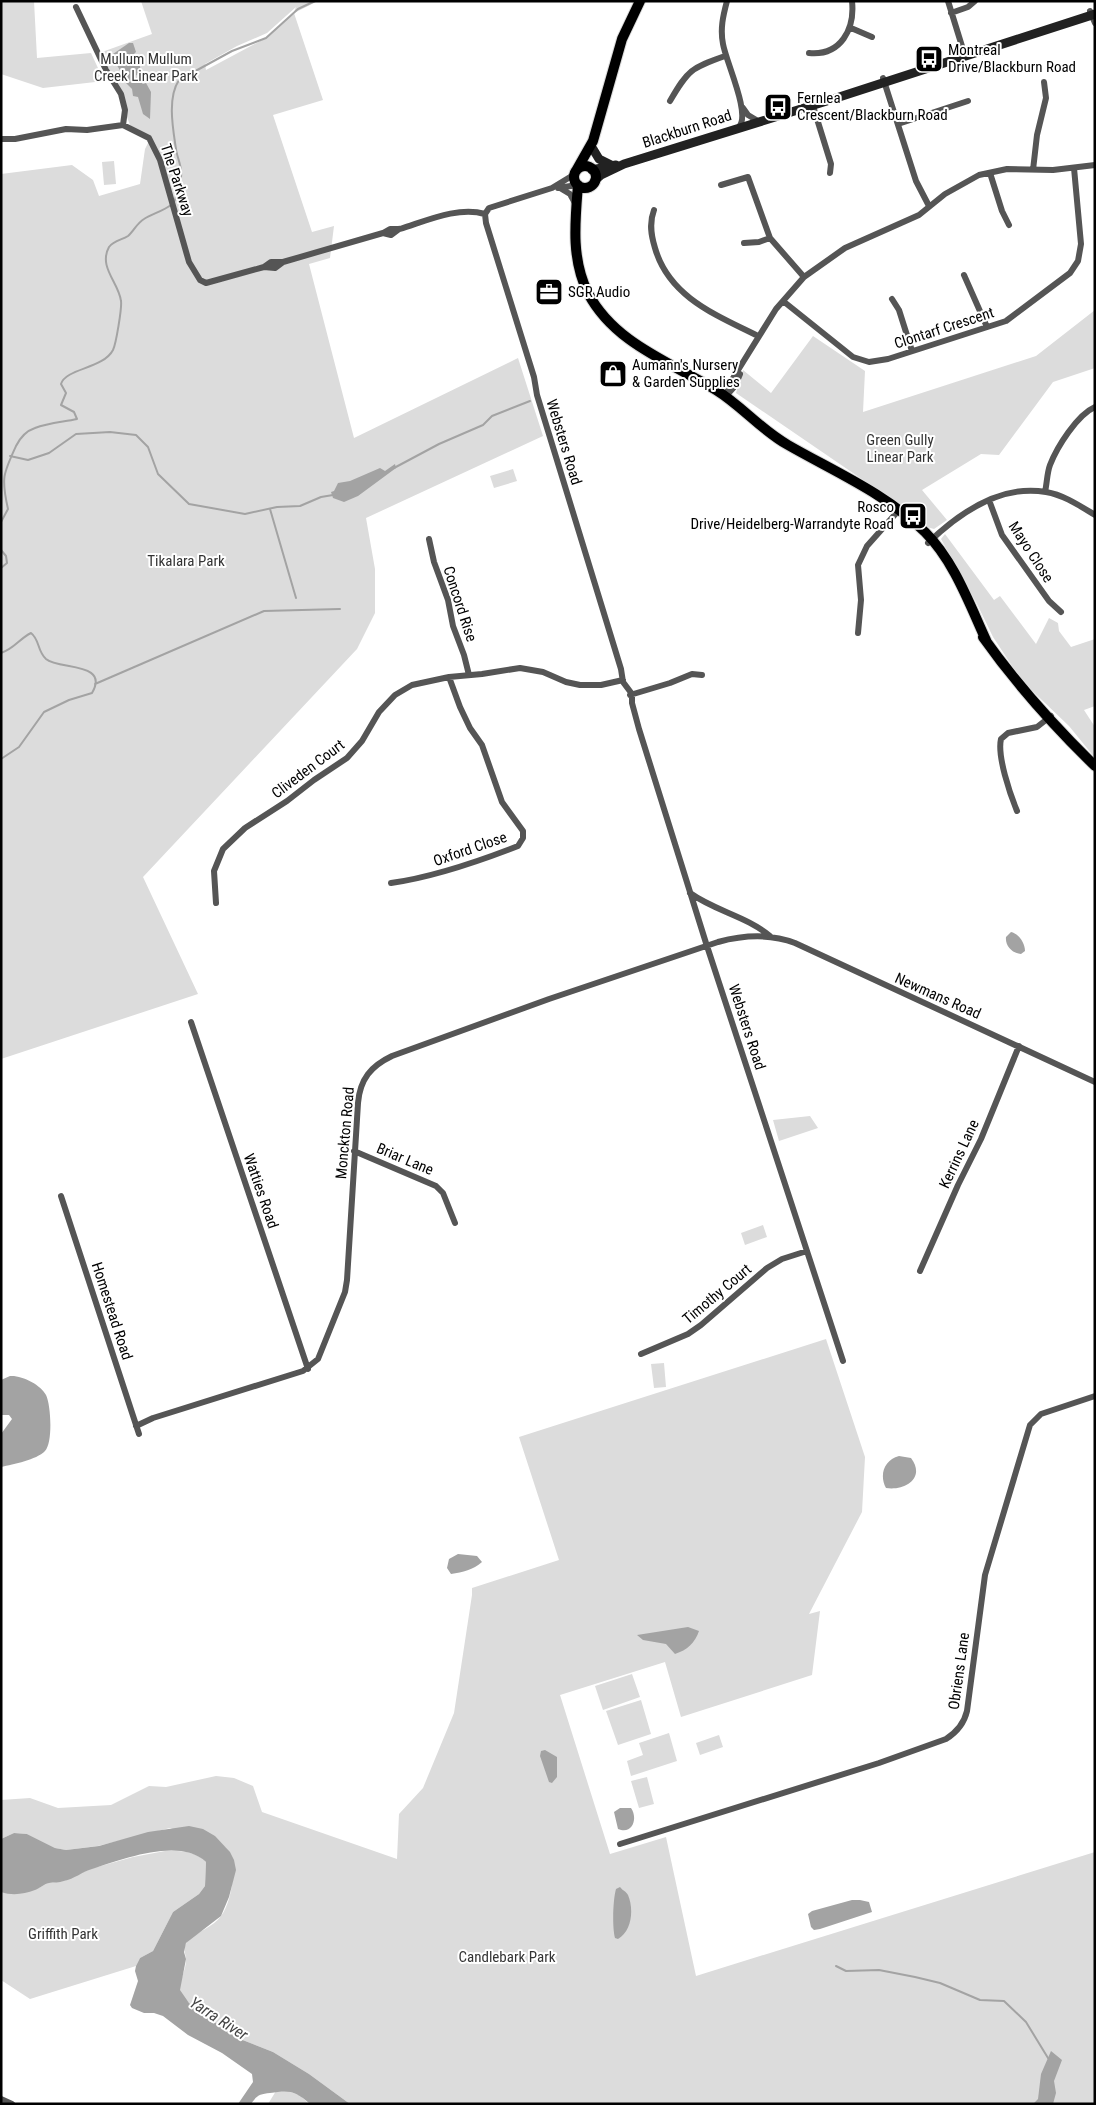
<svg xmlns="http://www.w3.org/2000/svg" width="1096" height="2105" font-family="'Roboto Condensed',sans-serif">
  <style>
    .green { fill: #dcdcdc; fill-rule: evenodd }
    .water { fill: #a3a3a3 }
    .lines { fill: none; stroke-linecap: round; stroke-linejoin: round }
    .stream { stroke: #a3a3a3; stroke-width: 2 }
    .primary-casing { stroke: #dbdbdb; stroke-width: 12 }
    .street { stroke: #555; stroke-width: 6 }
    .secondary { stroke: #222; stroke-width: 9 }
    .primary { stroke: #000; stroke-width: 10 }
    .labels { text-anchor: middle; stroke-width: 4; stroke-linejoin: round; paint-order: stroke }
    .poi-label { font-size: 15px; fill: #000; stroke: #fff; text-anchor: start }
    .park-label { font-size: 15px; fill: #333; stroke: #fff }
    .street-label { font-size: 15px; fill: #000; stroke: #fff }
    .water-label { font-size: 16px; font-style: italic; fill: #444; stroke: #fff }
  </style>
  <rect width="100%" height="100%" fill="#fff"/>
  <path class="green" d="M1,1H34L37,58L91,53L104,81L43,88L1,74Z
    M141,1H318L294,13L323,100L273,115L312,232L334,226L330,258L309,264L354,438L518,358L543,436L366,518L375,569V613L357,649L143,877L198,994L1,1059V174L72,165L93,180L99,196L140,184L145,149L150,139L130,125L102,52L152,34ZM296,7L294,12L266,38L206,70L205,64L237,46L267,33Z
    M114,161L116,184L104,185L102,162Z
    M1095,310V368L1053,382L999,455L981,454L922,490L947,520L934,529L927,527L904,508L736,393L743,370L771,393L813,336L865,371L863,412L1036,356Z
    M513,469L517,481L494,488L490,476Z
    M945,534L994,600L1000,596L1036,644L1049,618L1058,623L1059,631L1071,647L1095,639V706L1084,710L1095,727V758L1069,726L1022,681L993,637L977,604L941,539Z
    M810,1116L818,1128L779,1141L773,1120Z
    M763,1225L767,1237L745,1245L741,1233Z
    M826,1339L865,1457L862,1512L809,1614L820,1611L812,1675L681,1717L665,1662L560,1695L610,1854L666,1837L696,1976L1095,1852V2104H350L309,2074L273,2052L235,2037L189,2003C186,2000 181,1996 180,1991C179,1981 186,1970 186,1960C186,1954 182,1949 187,1942C196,1931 213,1928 221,1916C232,1902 239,1860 225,1847L170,1828L98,1846L66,1850L55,1848L27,1834L14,1833L1,1839V1800L30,1798L58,1808L111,1805L149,1786L166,1787L216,1776L234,1778L253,1786L262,1812L397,1859L399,1814L423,1788L454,1713L472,1595V1588L559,1560L519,1437Z
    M664,1363L666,1387L654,1388L651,1364Z
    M632,1674L640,1697L603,1710L595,1686Z
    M641,1700L651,1734L618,1745L606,1711Z
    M669,1733L677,1761L631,1776L627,1761L643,1755L639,1743Z
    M719,1735L723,1747L700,1755L696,1743Z
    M647,1777L654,1804L639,1808L631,1781Z
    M165,1851C181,1851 194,1850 206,1862L205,1886L199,1894L173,1912L153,1951L140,1958L136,1966L30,1999L1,1980V1892L36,1889L48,1883L64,1881L90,1869L133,1857Z
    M286,2090L301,2096L309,2104H268L276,2091Z"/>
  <path class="water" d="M129,43H133L136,52L134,54C137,63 145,66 136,76L137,79L143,84L146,83L151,92L150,119L143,114L138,97L133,96L132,89L124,81L121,72L112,57L113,54Z
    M395,464L396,468L358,496L344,502L333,498L331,492L334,491L338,483L350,481L380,468L385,471Z
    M1011,932C1019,934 1025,943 1025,951L1021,954C1012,953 1005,946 1006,937Z
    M10,1376C22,1375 41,1385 46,1395C51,1405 53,1443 45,1451C36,1460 14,1464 1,1467V1434L12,1419L9,1415H1V1380Z
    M899,1456L911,1458C926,1478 905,1491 886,1488C879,1475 884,1460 899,1456Z
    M458,1554L477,1556L482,1562C473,1570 463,1572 451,1574L447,1568L449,1559Z
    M688,1627L699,1631C695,1643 687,1650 675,1654L666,1644L643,1640L637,1635Z
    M545,1750L557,1757V1777L552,1783L549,1782L540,1756L541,1751Z
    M620,1808H631C638,1818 633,1835 618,1829L614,1812Z
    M189,1826L203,1829L215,1836L230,1852L234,1860L236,1870L229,1897L221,1916L186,1943L184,1952L186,1959L180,1990L189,2003L235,2037L273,2052L309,2074L350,2104H310C295,2090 288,2090 270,2093C260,2094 257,2095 251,2104H238L253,2082L252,2074L222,2053L188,2035L163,2016L154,2013H144L132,2008L130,2005L138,1981L135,1971L136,1966L140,1958L153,1951L173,1912L199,1894L205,1886L206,1862C180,1837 123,1859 92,1869C82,1872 74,1879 64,1881C59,1883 54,1882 49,1883C44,1884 40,1888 35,1890C24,1894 13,1896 1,1892V1839L14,1833L27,1834L55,1848L66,1850L99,1846L148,1832Z
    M620,1887C623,1891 626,1891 628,1895C634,1909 632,1931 618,1939L615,1938C612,1927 613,1899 616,1889Z
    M852,1900H860L869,1902L872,1912L820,1929L814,1930L811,1927L808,1914L812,1911Z
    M1051,2051L1062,2060L1054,2081L1056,2093L1053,2104H1033L1038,2099L1041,2074Z"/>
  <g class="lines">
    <path class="stream" d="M174,202C178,193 182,182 181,172C181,164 177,157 176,149C173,129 167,98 179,80L232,51L266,38L298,9L315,1
      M10,456L28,460L49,453L76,434L110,432L136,435L148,447L158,474L189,504L245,514L277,507L300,506L321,497L333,495
      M394,468L439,444L483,425L492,416L530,401
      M270,509L296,598
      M1,522L8,509C1,478 3,474 16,446C20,438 26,431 35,428C48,423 63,422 77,419L74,412L61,405L66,393L61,384C66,368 103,369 113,350C116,344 122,308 121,301C119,283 98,267 109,247C114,240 122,240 128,236C134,231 137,223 144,219C152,214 163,211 171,205
      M1,550L6,556L7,563L1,568
      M1,653C14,649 19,639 31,633C40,640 37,651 46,659C59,670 110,662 92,693L69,700L44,712L19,747L1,759
      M95,684L264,611L340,609
      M836,1966L846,1971L879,1970L915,1977L940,1983L980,2000L1004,2001L1026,2022L1048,2058"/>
    <defs>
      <path id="primary" d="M574 177a11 11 0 1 1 22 0a11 11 0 1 1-22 0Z
        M576,171L593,141L622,39L640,1
        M578,185C575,222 571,259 588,293C614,343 670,362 716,390C742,406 761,430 788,445C835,472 885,493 925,532C954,561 969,603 986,640
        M983,637C1017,685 1053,725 1095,766"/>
    </defs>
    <use href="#primary" class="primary-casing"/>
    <path class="street" d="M727,1C723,16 720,29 723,44C726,62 751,114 739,127
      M948,1L965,56
      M76,7L106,70L121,94L125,110L123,125
      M1090,11L1095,23
      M951,13L968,7L975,1
      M851,28L872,37
      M809,53C841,56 855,29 852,1
      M883,78L916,181L929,206
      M670,101C688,70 691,68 725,56
      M813,106L831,164L830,173
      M743,108L748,115L758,121
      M898,124L968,101
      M1,139H15L66,129L87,130L123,125L149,138L160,160L189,262L200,280L206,283L264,267L271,262H283L383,233L390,229H400C426,221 458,206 485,214
      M1033,170L1037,135L1046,98L1044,82
      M990,173L1002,211L1009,225
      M721,185L748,177L770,238L804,277
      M558,188L577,185
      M560,188L570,194L575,203
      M654,210C649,223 651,235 655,248C669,297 716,315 758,336
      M485,214L486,223L534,377L537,395L621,669L623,682L632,694V703L639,729L706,943L843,1361
      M485,214L489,208L552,188L575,174
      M383,233L391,235L399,229
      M744,243L759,242L770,238
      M264,267L275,268L283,262
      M964,275L987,327
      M892,299L899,310L912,351
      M783,301L853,357L869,362L888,359L1006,321L1070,273L1078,261L1081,244L1074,168
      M727,395L735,386L740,374
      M726,396L730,383L776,309L804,277L845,248L919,215L945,194L979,175L1007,169L1053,170L1095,165
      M1045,492C1047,483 1047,473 1050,465C1057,447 1077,415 1095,407
      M989,500L1002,535L1049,601L1061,612
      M429,539L434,562L448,600L453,626L464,655L469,675
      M928,543C958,514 1001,484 1046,492C1064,495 1080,506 1095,515
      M858,633L861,600L858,565L867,546L899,510
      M630,695L670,683L692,674L702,675
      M1017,811C1010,794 997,756 1001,739L1008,733L1037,727L1051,716
      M391,883C434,877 477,862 518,846L523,838V831L502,802L482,745L470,728L460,707L449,677
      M690,893C715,911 746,916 770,936
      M216,903L214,871L223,849L245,828L287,801L314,780L347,758L362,741L379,712L395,695L412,685L449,677L482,674L520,668L543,672L566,682L580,685H601L623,680
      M191,1022L308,1369
      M354,1151L436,1186L443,1193L455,1223
      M61,1196L139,1434
      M920,1271L958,1185L981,1139L1019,1046
      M641,1354L688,1334L701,1325L767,1268L782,1259L807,1251
      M136,1426L153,1418L303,1371L318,1359L345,1292L347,1280L358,1103C360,1079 371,1066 392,1056L549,999L718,942C744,935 769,933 795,943L1095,1082
      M620,1844L879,1763L946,1739C957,1732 964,1724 967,1711L985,1575L1030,1425L1041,1414L1095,1396
      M1,2099L12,2104"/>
    <path class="secondary" d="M593,149L599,159L611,165
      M592,170L616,165
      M595,180L601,175L624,164L830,100L1095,14"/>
    <use href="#primary" class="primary"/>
  </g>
  <defs>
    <symbol id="bus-square" viewBox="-11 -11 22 22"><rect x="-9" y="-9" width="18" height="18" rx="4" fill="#000" stroke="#fff"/><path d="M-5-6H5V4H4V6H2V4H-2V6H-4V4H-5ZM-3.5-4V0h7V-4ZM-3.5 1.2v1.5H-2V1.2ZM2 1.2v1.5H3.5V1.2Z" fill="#fff"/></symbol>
    <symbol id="office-square" viewBox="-11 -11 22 22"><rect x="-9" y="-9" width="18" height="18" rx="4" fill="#000" stroke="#fff"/><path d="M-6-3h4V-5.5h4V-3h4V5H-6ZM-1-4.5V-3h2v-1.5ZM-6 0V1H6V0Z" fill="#fff"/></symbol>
    <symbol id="shop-square" viewBox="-11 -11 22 22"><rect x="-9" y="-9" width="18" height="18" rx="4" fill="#000" stroke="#fff"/><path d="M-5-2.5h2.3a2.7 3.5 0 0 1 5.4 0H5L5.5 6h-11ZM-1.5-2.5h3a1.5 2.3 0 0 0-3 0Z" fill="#fff"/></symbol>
  </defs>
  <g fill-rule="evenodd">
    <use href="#bus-square" x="913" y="43" width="32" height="32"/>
    <use href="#bus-square" x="762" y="91" width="32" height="32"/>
    <use href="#office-square" x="533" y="276" width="32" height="32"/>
    <use href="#shop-square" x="597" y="358" width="32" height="32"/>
    <use href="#bus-square" x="897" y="500" width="32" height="32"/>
  </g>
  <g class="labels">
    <g class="poi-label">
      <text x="948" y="55">Montreal<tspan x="948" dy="17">Drive/Blackburn Road</tspan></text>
      <text x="797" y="103">Fernlea<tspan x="797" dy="17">Crescent/Blackburn Road</tspan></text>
      <text x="568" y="297">SGR Audio</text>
      <text x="632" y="370">Aumann's Nursery<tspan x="632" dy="17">&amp; Garden Supplies</tspan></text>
      <text x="894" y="512" text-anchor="end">Rosco<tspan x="894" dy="17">Drive/Heidelberg-Warrandyte Road</tspan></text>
    </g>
    <g class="park-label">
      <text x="146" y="64">Mullum Mullum<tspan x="146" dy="17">Creek Linear Park</tspan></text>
      <text x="900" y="445">Green Gully<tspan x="900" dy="17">Linear Park</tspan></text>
      <text x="186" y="566">Tikalara Park</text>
      <text x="63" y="1939">Griffith Park</text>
      <text x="507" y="1962">Candlebark Park</text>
    </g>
    <g class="street-label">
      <text transform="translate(687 129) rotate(-18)" y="5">Blackburn Road</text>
      <text transform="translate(177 180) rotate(72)" y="5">The Parkway</text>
      <text transform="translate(944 328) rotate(-18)" y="5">Clontarf Crescent</text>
      <text transform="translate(564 442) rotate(73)" y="5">Websters Road</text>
      <text transform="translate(1031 552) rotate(57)" y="5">Mayo Close</text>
      <text transform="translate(460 604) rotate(72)" y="5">Concord Rise</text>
      <text transform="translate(308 769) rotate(-37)" y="5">Cliveden Court</text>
      <text transform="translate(470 849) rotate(-19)" y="5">Oxford Close</text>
      <text transform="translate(938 996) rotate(24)" y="5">Newmans Road</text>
      <text transform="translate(747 1027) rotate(72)" y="5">Websters Road</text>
      <text transform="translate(345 1133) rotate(-85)" y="5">Monckton Road</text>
      <text transform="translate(959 1154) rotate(-65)" y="5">Kerrins Lane</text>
      <text transform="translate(405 1159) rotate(23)" y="5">Briar Lane</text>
      <text transform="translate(261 1191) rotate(71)" y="5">Watties Road</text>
      <text transform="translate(717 1294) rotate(-40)" y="5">Timothy Court</text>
      <text transform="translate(112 1311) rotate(72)" y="5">Homestead Road</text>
      <text transform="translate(959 1671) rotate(-82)" y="5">Obriens Lane</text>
    </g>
    <g class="water-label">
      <text transform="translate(219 2018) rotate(33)" y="6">Yarra River</text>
    </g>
  </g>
  <rect width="1096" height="2105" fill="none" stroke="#000000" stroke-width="5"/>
</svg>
